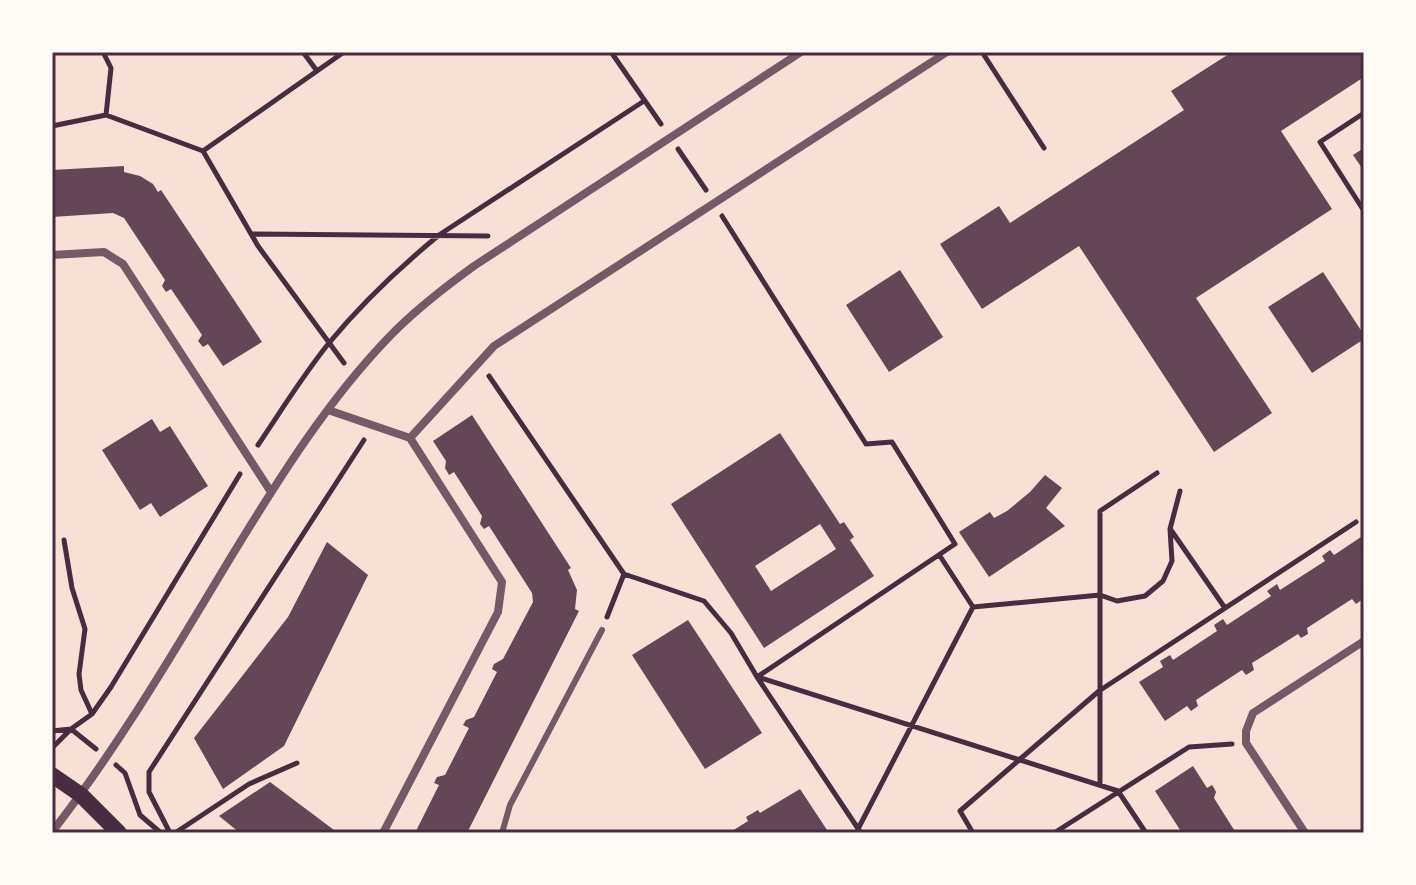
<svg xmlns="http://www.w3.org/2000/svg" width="1416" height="885" font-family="'Work Sans',sans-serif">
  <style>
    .building { fill: #644757; fill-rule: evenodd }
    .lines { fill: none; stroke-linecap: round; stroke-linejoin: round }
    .path { stroke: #4a2c40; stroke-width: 5 }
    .service { stroke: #755966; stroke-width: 6 }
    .minor { stroke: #755966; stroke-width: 8 }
    .secondary { stroke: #4a2c40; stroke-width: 16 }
    .neatline { fill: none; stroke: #4a2c40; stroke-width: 3 }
  </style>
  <rect width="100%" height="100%" fill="#f7e1d7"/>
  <path class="building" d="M1232,52H1364V77L1281,131L1332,209L1196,298L1272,413L1214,452L1079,246L982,309L940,244L999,206L1010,223L1184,110L1171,91Z
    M1364,148V171L1353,155Z
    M124,166V172L140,176L153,184L158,192L161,190L262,342L223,366L208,344L203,347L198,341L202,335L171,289L166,292L162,286L165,280L124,218L113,213L52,217V170Z
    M900,270L943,337L889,372L846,305Z
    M1323,272L1364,335V339L1312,373L1268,307Z
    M472,415L571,568L568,570L577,590L575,609L579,611L467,833H415L439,785L434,783L437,777L445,775L469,728L463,725L466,720L474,717L497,672L492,669L494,664L503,659L533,602L532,593L489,526L484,529L480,524L482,516L454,472L449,475L445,468L446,461L433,441Z
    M152,419L160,432L170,426L208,486L160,517L151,503L140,510L102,450Z
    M780,433L840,524L844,522L854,537L850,540L874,576L764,648L671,504ZM820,524L836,549L771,591L755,566Z
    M1045,475L1062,488L1046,508L1065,526L989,577L959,532L990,512L994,518L1007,511L1030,492Z
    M1364,535L1363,599L1356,604L1352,599L1307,628L1308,634L1301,638L1298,634L1252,663L1254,670L1246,675L1242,670L1196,700L1198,706L1191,711L1187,706L1165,721L1139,682L1163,667L1160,661L1170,655L1173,660L1217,631L1214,625L1223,619L1227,625L1271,596L1267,591L1277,584L1280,590L1325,561L1322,556L1330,550L1334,555Z
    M327,542L368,575L284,746L223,789L194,738L288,617Z
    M688,620L762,733L705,769L632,655Z
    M1193,766L1207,788L1212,785L1214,788L1216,792L1214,798L1236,833H1182L1155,791Z
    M270,782L338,833H240L219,816Z
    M800,789L829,833H729L748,821L746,817L758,810L760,813Z"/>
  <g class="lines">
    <path class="path" d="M103,52L111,68L106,115
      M303,52L317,71
      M611,52L661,124
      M982,52L1044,148
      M1364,113L1320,142L1364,211
      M52,126L106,115L203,151L344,52
      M678,149L706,190
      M203,151L258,246L344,363
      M722,216L866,444L892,442L955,544L757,677
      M251,234L488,236
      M489,376L624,574L704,601L731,633L757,677L861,833
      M258,445C281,411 303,375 329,343C362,303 399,268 439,235L644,101
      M1171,530L1225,608
      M64,540L72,588L85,629L79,674L81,690L92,714
      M973,607L1100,595L1117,601L1145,596L1163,581L1172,561L1170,529L1180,491
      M607,617L624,574
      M758,677L1118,791L1146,833
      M52,731L71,729L96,749
      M52,748L71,729L92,714L111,687L240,474
      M116,765L125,773L140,815L161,833
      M1100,785V511L1157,473
      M858,829L973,607L940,556
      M170,833L149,792V772L364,440
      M175,833L249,784L297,763
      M973,833L960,811L1099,691L1356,522
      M1054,833L1189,747L1232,744"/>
    <path class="service" d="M502,833L510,805L602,630"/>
    <path class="minor" d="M52,255L104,252L123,264L271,492
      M328,410L410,438L502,582L498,612L383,833
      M410,438L494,346L947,52
      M52,832C119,746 175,650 231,557C278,480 327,401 390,336C416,309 445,287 474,266L801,52
      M1305,833L1246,743V731L1253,713L1364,641"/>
    <path class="secondary" d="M52,775L81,795L119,833"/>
  </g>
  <rect width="1416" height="885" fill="none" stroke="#fffaf5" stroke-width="108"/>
  <rect x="54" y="54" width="1308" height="777" class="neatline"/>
</svg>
